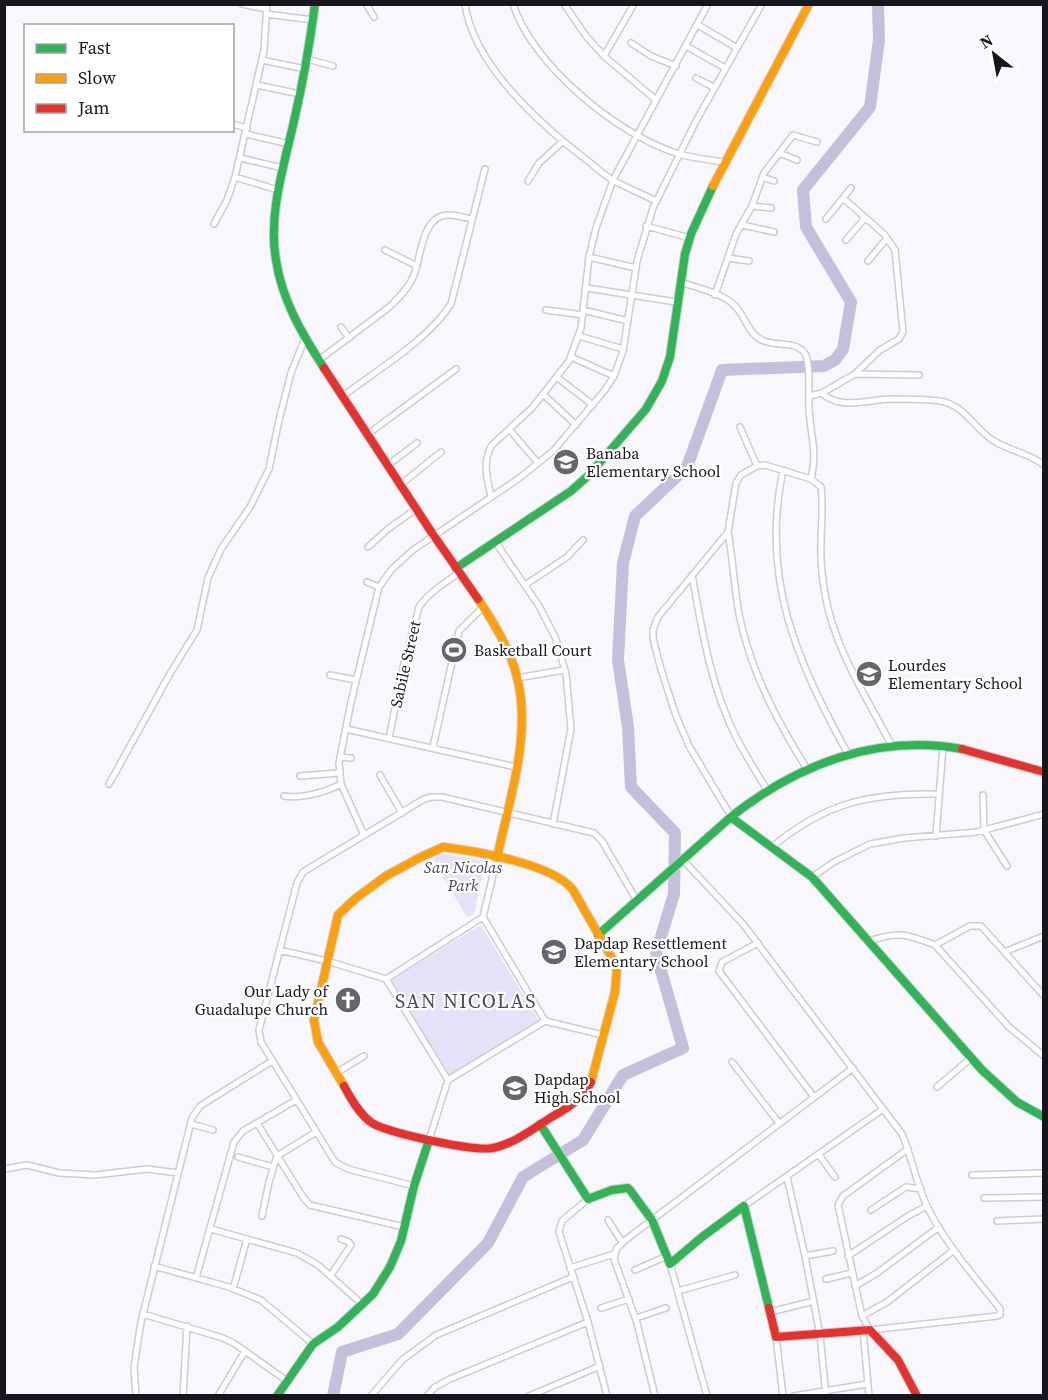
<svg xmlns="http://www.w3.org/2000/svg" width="1048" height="1400" font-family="'Source Serif 4',serif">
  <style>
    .green { fill: #e4e2f9 }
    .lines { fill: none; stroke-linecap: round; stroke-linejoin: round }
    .river { stroke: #c4c0dc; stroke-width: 12 }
    .street-casing { stroke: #cdccd3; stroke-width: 8 }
    .fast-casing { stroke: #cdccd3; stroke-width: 10 }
    .slow-casing { stroke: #cdccd3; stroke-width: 10 }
    .jam-casing { stroke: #cdccd3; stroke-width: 10 }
    .street { stroke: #fefeff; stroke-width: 5 }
    .fast { stroke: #30b455; stroke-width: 8 }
    .slow { stroke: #ff9f0a; stroke-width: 8 }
    .jam { stroke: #e5322d; stroke-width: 8 }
    .labels { text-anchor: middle; stroke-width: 4.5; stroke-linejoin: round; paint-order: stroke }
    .poi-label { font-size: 16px; fill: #17161f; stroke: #fff; text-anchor: start }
    .street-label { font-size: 16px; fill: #17161f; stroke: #fff }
    .park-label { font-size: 16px; font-style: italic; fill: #473d6f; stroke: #fff }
    .quarter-label { font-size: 20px; letter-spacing: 1.5px; fill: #4a475d; stroke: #fff }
  </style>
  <rect width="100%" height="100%" fill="#f7f7fc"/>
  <path class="green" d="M439,853L485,861L474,914L467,917L431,857Z
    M481,925L539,1021L450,1076L391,980Z"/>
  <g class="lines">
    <path class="river" d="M333,1396L342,1352L398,1334L488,1243L523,1177L583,1140L623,1075L683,1048L656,953L674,894L675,833L631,787L628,727L618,660L623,563L635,516L687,467L722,370L824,366L835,360L843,349L851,302L806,227L803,190L870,107L879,40L878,4"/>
    <defs>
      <path id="street" d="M242,4L266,9
        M366,4L374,17
        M465,4C473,65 542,126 588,161C597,168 605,176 614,181C628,188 642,194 656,201
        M513,4C532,65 619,136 679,154C693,158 709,160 724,162
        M564,4L586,36L604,56L656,100
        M266,14L313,20
        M698,25L737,48
        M631,43L651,56L676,66
        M686,46L725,68
        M604,56L634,4
        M307,59L333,66
        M262,60L305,69
        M696,78L715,88
        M257,85L300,94
        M232,124L247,128
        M246,134L289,144
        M779,153L797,160
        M240,158L283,168
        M235,177L278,190
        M762,177L774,181
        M528,181L539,163L562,142
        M752,206L771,208
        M826,219L851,188
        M214,224L227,200L235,177L264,50L267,4
        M743,225L774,232
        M646,226L690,238
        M846,240L865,218
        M385,250L417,266
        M589,257L636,268
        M728,258L749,261
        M868,261L887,238
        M680,282C697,288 723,293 735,306C746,317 748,335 764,341C779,347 797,340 806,355C811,370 808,391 809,407C810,436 818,449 811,479L821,487C824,511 820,533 821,557C821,569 823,582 825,594C834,648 867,698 892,746
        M587,288L676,302
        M715,295L736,234L752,206L764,173L793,135L817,142
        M546,310L583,315
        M583,310L628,321
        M341,327L349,338
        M579,336L623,349
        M571,357L614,376
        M319,360L388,308C398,299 409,288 414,275C421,257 422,214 449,215C457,215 465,218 472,219
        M855,374L919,375
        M558,378L593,405
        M822,393C838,410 869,400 889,399C905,399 923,399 940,401C965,405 974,429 994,441C1010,451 1029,453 1044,465
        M544,395L576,425
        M343,396C378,369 427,341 451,304L485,169
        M809,396L822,393L855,374L880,350L899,339L903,332L895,250L884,234L844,199
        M740,427L757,466
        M509,429L538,463
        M368,434L456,369
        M388,465L417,443
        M783,470C760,579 797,661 848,754
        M400,485L441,452
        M491,496C487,478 482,462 492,445L532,408L569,361L581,328L589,257L596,228L613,180L708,4
        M728,532C733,559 734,587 739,614C750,670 777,721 807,769
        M496,543L539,606L556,639L566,674L571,729L553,824
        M368,547L388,529L416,509
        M692,575C702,631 711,688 737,739C746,756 757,773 767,790
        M367,582L379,587
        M525,585L567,557L583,540
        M330,675L356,680
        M517,678L564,670
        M346,729L516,767
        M389,738L403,668L419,607C429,592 445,583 460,572
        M433,747L459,631L483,607
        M340,757L351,758
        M380,775L402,813
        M300,776L339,773
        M109,784L171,672L197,630L208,578L221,549L250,507L269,469L279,420L291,373L305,338
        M983,795L984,830L1007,866
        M284,796C301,799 326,792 341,784
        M732,818L689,746L675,713L660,666L653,638V630L658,617L728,532L736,483L741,475L757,466L765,465L811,479
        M364,835L341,784L339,763L351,702L379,587L392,569L413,550L518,479L553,451L605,390L614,376L623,351L637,261L653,208L696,121L762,4
        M936,836L943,747
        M772,847C826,802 870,793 939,794
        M683,860L743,924L902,1134C913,1160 917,1189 931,1214C949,1248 976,1278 1000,1309V1315L997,1316L870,1330L862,1316L838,1205L843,1196L908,1149
        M812,877L834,862L870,844L904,838L977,832L1044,814
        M483,917L497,858
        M869,941C899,931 906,934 935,945L970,926H981L1044,996
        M758,943L722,962L719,971L814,1097
        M935,945L1009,1027L1044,1056
        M279,950L327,961L386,979L448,1080L545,1021L483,917L386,979
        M1004,952L1044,936
        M545,1021L603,1035
        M732,1062L779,1123
        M336,1073L364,1056
        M937,1087L971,1058
        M257,1123L303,1197L310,1205L404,1227
        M191,1124L213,1130
        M429,1140L448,1080
        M819,1155L835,1177
        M238,1157L273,1167
        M4,1169L27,1165L59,1173L95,1175L147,1169L178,1173
        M972,1175L1044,1173
        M787,1177L805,1256L820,1335L826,1396
        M414,1186L348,1169L335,1162L261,1042L259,1030L297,883L303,872L424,799L432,797H442L594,833L602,841L637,901
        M984,1198L1044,1197
        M588,1199L562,1221L559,1232L588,1322L607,1396
        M744,1206L883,1109
        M871,1210L906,1187L921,1189
        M262,1216L269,1182L277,1156L316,1132
        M608,1220L622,1242
        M997,1221L1044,1219
        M211,1229L297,1253L318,1265L362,1304
        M805,1256L833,1251
        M848,1256L908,1216L927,1206
        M670,1264L707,1396
        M154,1266L229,1287L261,1300L313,1344
        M570,1268L614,1254
        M635,1270L667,1256
        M331,1275L351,1245L349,1242L341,1239
        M196,1278L234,1142L243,1131L296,1100
        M826,1279L852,1273
        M855,1286L877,1273L939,1227
        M233,1289L247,1239
        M678,1291L735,1275
        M601,1308L629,1299
        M770,1312L814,1301
        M143,1314L223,1338L235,1344L287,1381
        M862,1316L887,1302L954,1250
        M636,1318L666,1308
        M863,1330L869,1396
        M776,1337L783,1396
        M136,1396L134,1367L141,1322L192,1118L200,1106L272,1061
        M183,1396L187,1326
        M218,1396L245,1351
        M371,1396L402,1360L436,1335L573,1277
        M427,1396L435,1387L450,1379L588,1322
        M529,1396L600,1366
        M655,1396L637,1323L614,1259L617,1248L628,1238L853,1068
        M794,1396L867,1384"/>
      <path id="fast" d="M315,4C310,43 303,82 294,121C284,166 268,214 276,260C282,300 302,334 324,368
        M456,568L571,491L589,475L646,409L662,381L670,357L685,254L691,234L713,186
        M732,818L812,877L982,1070L1017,1102L1044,1117
        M598,935L732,816C798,764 877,734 962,749
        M540,1124L588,1199L612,1190L628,1188L630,1190L652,1220L670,1264L702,1237L744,1206L769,1308
        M277,1396L313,1344L338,1327L373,1294L390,1267L401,1241L414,1186L429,1140"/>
      <path id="slow" d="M713,186L809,4
        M478,599C494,623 510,649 517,677C532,736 509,800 497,858
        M443,847C475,851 554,864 573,890L617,967L615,992L591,1082
        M344,1086L318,1042L314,1020L338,915L356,898L386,876L419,858L443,847"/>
      <path id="jam" d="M324,368L432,533L478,599
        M962,749L1044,772
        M344,1086C351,1099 360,1115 372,1123C389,1133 474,1152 493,1148C513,1144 533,1129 550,1118C566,1109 583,1099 591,1082
        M769,1308L776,1337L870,1330L898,1360L917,1396"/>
    </defs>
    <use href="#street" class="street-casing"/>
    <use href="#fast" class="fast-casing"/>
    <use href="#slow" class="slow-casing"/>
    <use href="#jam" class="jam-casing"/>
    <use href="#street" class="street"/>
    <use href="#fast" class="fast"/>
    <use href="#slow" class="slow"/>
    <use href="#jam" class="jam"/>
  </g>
  <defs>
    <symbol id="school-disc" viewBox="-11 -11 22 22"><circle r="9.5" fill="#65656c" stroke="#fff"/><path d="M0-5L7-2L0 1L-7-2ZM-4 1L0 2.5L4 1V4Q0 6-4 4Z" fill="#fff"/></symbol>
    <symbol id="stadium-disc" viewBox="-11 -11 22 22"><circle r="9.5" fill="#65656c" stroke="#fff"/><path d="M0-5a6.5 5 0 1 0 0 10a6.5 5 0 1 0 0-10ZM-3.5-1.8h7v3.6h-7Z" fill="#fff"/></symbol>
    <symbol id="church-disc" viewBox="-11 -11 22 22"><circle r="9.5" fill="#65656c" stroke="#fff"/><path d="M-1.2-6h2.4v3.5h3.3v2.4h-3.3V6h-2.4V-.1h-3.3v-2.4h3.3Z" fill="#fff"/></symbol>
  </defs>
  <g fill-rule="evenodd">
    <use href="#school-disc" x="551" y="447" width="30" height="30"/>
    <use href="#stadium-disc" x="439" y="635" width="30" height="30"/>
    <use href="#school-disc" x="854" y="659" width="30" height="30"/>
    <use href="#school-disc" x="539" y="937" width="30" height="30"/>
    <use href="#church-disc" x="333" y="985" width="30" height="30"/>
    <use href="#school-disc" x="500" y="1073" width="30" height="30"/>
  </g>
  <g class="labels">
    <g class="poi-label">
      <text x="586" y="459">Banaba<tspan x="586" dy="18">Elementary School</tspan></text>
      <text x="474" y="656">Basketball Court</text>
      <text x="888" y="671">Lourdes<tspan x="888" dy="18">Elementary School</tspan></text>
      <text x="574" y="949">Dapdap Resettlement<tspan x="574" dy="18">Elementary School</tspan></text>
      <text x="328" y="997" text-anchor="end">Our Lady of<tspan x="328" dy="18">Guadalupe Church</tspan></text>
      <text x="534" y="1085">Dapdap<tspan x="534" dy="18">High School</tspan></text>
    </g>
    <g class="street-label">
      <text transform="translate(405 664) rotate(-77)" y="6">Sabile Street</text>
    </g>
    <g class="park-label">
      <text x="463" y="873">San Nicolas<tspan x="463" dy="18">Park</tspan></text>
    </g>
    <g class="quarter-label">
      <text x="466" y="1008">SAN NICOLAS</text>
    </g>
  </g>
  <rect width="1048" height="1400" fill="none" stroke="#17161f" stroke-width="12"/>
  <rect x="24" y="24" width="210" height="108" fill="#ffffff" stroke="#a2a2a5" stroke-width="1.5"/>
  <rect x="36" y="44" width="30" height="9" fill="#30b455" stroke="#a2a2a5" stroke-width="1.5"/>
  <text x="78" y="54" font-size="18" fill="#17161f">Fast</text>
  <rect x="36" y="74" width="30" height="9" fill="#ff9f0a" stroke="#a2a2a5" stroke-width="1.5"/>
  <text x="78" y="84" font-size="18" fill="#17161f">Slow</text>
  <rect x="36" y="104" width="30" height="9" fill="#e5322d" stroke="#a2a2a5" stroke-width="1.5"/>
  <text x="78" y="114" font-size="18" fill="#17161f">Jam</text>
  <g transform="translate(994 54) rotate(329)" stroke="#ffffff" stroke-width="4.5" paint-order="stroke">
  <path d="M0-4.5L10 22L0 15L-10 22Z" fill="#17161f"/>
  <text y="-9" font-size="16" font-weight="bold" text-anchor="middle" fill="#17161f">N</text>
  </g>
</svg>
